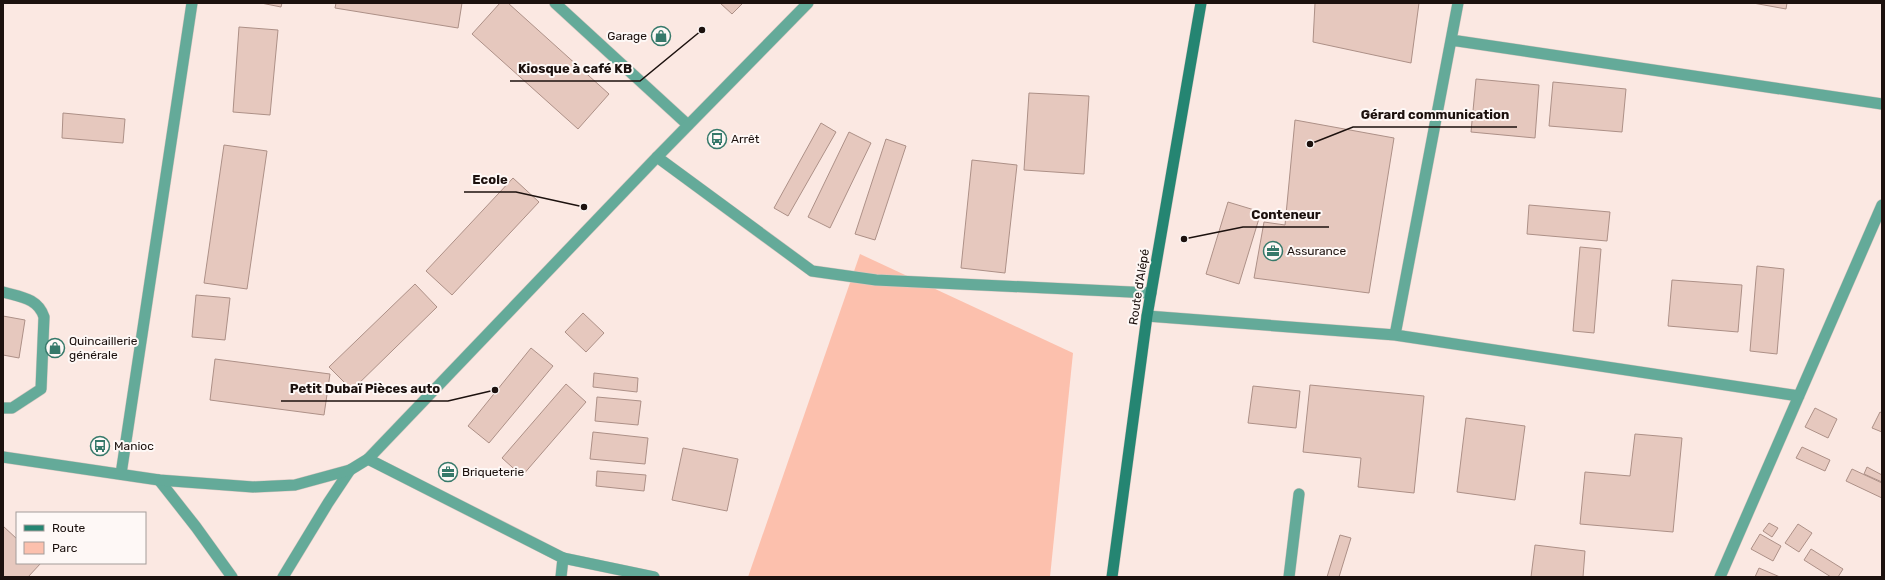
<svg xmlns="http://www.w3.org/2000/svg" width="1885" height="580" font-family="Rubik,sans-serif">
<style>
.green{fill:#fcc0ad}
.building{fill:#e6c8be;stroke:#ad9087}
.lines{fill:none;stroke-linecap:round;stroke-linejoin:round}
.service-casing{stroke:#d7c6c0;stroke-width:12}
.minor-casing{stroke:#d7c6c0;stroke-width:12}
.tertiary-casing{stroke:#d7c6c0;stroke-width:12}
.secondary-casing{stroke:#d7c6c0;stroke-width:12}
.service{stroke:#64aa99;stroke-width:11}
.minor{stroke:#64aa99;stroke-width:11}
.tertiary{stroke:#64aa99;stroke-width:11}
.secondary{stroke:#258572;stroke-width:11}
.labels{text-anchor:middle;stroke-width:4;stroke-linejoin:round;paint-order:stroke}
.poi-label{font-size:12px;fill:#1c110e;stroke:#fef8f6;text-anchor:start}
.street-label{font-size:12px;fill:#1c110e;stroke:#fef8f6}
.leader{fill:none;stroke:#1c110e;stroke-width:1.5}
.callout-dot{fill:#1c110e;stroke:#fef8f6;stroke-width:1.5}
.callout-label{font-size:13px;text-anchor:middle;font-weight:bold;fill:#1c110e;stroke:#fef8f6;stroke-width:4;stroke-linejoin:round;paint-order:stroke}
</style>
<rect width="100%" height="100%" fill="#fbe8e2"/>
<!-- green -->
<path class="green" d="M860,254L1073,353L1050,577H748Z"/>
<!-- building -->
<path class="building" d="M261,3H282L281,7Z
M336,3H462L458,28L335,8Z
M500,3H508L609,94L578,129L472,34Z
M720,3H743L732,14Z
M1315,3H1419L1411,63L1313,42Z
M1753,3H1787L1786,9Z
M239,27L278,30L270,115L233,112Z
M1476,79L1539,85L1535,138L1471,132Z
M1553,82L1626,89L1622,132L1549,126Z
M1029,93L1089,96L1084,174L1024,170Z
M63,113L125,119L123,143L62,138Z
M1295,120L1394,138L1369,293L1254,278L1264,222L1285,225Z
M821,123L836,132L788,216L774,208Z
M849,132L871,143L830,228L808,217Z
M886,139L906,146L875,240L855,234Z
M224,145L267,151L247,289L204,283Z
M972,160L1017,165L1005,273L961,268Z
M513,178L539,202L452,295L426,271Z
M1228,202L1261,212L1239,284L1206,274Z
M1529,205L1610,212L1607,241L1527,234Z
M1580,247L1601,249L1594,333L1573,331Z
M1757,266L1784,269L1777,354L1750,351Z
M1672,280L1742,285L1738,332L1668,326Z
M415,284L437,307L352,390L329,367Z
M196,295L230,298L225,340L192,337Z
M583,313L604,333L586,352L565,332Z
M3,316L25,320L19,358L3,355Z
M531,348L553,366L489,443L468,426Z
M215,359L330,374L324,415L210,400Z
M594,373L638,378L637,392L593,387Z
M566,384L586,402L522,476L502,458Z
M1310,385L1424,396L1414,493L1358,487L1361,458L1303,452Z
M1253,386L1300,391L1296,428L1248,423Z
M597,397L641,401L638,425L595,421Z
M1815,408L1837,419L1828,438L1805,427Z
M1880,412L1882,413V432L1872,428Z
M1466,418L1525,426L1515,500L1457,492Z
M593,432L648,438L645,464L590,459Z
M1635,434L1682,438L1673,532L1580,524L1585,472L1630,476Z
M1802,447L1830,460L1825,471L1796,458Z
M683,448L738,459L727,511L672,500Z
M1867,467L1882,475V482L1864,474Z
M1852,469L1882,483V498L1846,481Z
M597,471L646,475L644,491L596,486Z
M1769,523L1778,528L1772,537L1763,531Z
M1798,524L1812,533L1799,552L1785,543Z
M3,526L17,539V563H41L28,577H3Z
M1760,534L1781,546L1773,561L1751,549Z
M1340,535L1351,538L1339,577H1327Z
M1535,545L1585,551L1583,577H1531Z
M1811,549L1843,569L1838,577H1831L1804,560Z
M1759,568L1780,577H1755Z"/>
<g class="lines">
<defs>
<path id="service" d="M657,157L812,271L876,280L1151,293
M3,292C20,297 38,298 44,317L41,389L12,408H3
M563,558L654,577
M1289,577L1299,494"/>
<path id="minor" d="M555,3L688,125
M1451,40L1882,104
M1147,316L1395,335L1799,396
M1395,335L1458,3
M368,459L563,558L561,577
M121,474L192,3
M159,480L196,527L232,577
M283,577L328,503L350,470
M1720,577L1882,205"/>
<path id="tertiary" d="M3,457L159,480L253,487L295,485L350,470L368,459L657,157L808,3"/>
<path id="secondary" d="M1112,577L1147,316L1201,3"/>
</defs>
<!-- service casing -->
<use href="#service" class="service-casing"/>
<!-- minor casing -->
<use href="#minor" class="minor-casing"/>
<!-- tertiary casing -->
<use href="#tertiary" class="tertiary-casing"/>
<!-- secondary casing -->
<use href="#secondary" class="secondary-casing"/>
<!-- service -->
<use href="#service" class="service"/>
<!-- minor -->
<use href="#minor" class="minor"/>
<!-- tertiary -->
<use href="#tertiary" class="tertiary"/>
<!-- secondary -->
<use href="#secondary" class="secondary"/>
</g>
<!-- icons -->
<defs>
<symbol id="shop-ring" viewBox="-11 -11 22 22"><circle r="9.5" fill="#fef8f6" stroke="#36796a" stroke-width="1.5"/><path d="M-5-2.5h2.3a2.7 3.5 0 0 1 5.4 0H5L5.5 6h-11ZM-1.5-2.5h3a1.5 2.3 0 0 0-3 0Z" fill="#36796a"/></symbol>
<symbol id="bus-ring" viewBox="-11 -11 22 22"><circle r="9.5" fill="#fef8f6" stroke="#36796a" stroke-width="1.5"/><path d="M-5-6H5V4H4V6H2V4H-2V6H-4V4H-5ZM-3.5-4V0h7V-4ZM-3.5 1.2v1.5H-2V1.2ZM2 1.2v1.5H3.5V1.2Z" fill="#36796a"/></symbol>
<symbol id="office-ring" viewBox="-11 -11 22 22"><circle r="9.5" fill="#fef8f6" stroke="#36796a" stroke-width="1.5"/><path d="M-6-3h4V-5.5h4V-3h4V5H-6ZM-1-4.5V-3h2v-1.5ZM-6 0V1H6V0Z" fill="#36796a"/></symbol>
</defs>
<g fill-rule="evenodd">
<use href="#shop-ring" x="650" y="25" width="22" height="22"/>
<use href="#bus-ring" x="706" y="128" width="22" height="22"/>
<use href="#office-ring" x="1262" y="240" width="22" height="22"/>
<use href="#shop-ring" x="44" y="337" width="22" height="22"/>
<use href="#bus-ring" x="89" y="435" width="22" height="22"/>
<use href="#office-ring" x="437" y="461" width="22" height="22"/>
</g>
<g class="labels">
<!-- poi labels -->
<g class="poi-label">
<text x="647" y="40" text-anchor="end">Garage</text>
<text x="731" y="143">Arrêt</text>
<text x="1287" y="255">Assurance</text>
<text x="69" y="345">Quincaillerie<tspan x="69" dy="14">générale</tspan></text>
<text x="114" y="450">Manioc</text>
<text x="462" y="476">Briqueterie</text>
</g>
<!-- street labels -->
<g class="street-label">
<text transform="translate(1139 287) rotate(-81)" y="4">Route d'Alépé</text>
</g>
</g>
<!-- callouts -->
<path class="leader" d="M702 30L640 81H510M1310 144L1353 127H1517M584 207L516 192H464M1184 239L1243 227H1329M495 390L448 401H281"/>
<g class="callout-dot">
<circle cx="702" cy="30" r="4"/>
<circle cx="1310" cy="144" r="4"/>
<circle cx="584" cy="207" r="4"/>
<circle cx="1184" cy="239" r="4"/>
<circle cx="495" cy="390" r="4"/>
</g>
<g class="callout-label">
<text x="575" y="73">Kiosque à café KB</text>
<text x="1435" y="119">Gérard communication</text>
<text x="490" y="184">Ecole</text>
<text x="1286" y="219">Conteneur</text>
<text x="365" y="393">Petit Dubaï Pièces auto</text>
</g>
<!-- border -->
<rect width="1885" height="580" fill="none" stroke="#1c110e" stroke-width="8"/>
<!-- legend -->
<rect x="16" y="512" width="130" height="52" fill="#fef8f6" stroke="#a49c99"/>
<rect x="24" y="525" width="20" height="6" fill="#258572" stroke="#a49c99"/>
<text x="52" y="532" font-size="12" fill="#1c110e">Route</text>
<rect x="24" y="542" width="20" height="12" fill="#fcc0ad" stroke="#a49c99"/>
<text x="52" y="552" font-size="12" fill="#1c110e">Parc</text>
</svg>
